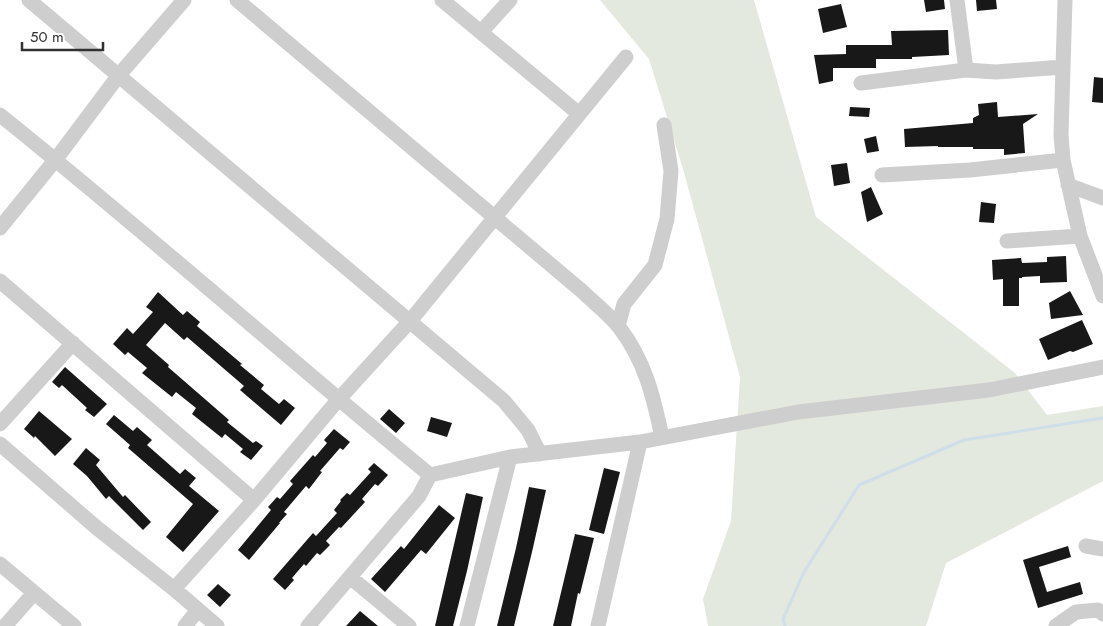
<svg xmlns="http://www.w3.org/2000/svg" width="1103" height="626" font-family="Jost,sans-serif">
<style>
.green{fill:#e3e9de}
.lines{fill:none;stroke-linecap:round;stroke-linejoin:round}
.stream{stroke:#cfdee9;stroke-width:3}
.building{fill:#181818}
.minor{stroke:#cecece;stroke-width:15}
</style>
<rect width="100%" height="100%" fill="#fff"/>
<!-- green -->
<path class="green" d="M600,0H754L816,217L1015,373L1047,415L1103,406V481L946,563L926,626H708L703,599L731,521L740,377L683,169L649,59Z"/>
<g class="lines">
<!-- stream -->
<path class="stream" d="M785,626L783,619L804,572L859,485L964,440L1103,418"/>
</g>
<!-- building -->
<path class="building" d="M924,0H944L945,9L926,12Z
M976,0H996L997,9L977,11Z
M841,4L847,27L823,33L818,9Z
M948,30L949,55L912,57V59H876V68H833V81L819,84L814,55L846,54V45H892L891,31Z
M1094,77L1103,78V103L1092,102Z
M997,102L998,117L1038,114L1023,124L1025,153L1004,155V149H973V147H938V146L905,147L904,129L973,123V118L979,115L978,104Z
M850,107L870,108L869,117L849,116Z
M876,136L879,151L867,153L864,139Z
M847,163L850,183L834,186L831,165Z
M871,187L883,214L867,222L861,192Z
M981,202L996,204L994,223L979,222Z
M1066,256L1067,282L1040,283V276L1022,277V278H1019V306H1003V279L993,280L992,260L1021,258L1022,263L1047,262V257Z
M1070,291L1083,315L1051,319L1049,303Z
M158,292L183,315L187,311L200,322L197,326L242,364L240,365L264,385L261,389L279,404L284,399L295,408L281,425L240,390L244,386L187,337L184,340L165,323L146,345L169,365L168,367L229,420L227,422L253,443L256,441L263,446L251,460L240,452L243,449L225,434L222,438L192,414L196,408L176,392L172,397L142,373L147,368L128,352L125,355L113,344L127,328L133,334L153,312L146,307Z
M1082,320L1093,344L1073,352L1070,351L1048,360L1039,339Z
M65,367L107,404L94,417L85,410L87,408L62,385L59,388L52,382Z
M389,409L405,423L396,433L380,419Z
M39,411L72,439L55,456L35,436L34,438L24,429Z
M114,415L133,431L137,427L152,440L147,445L180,474L185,469L196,478L189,486L219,511L183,552L166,537L193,504L128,448L130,445L106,424Z
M431,417L452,423L447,437L427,431Z
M334,429L350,442L343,450L340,448L320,471L322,472L309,489L306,486L284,512L287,514L279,523H280L249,560L238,550L271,510L268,507L277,497L280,499L293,484L290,481L313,455L315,457L327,443L324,440Z
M86,448L100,460L96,465L123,497L125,495L151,522L143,530L109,496L106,499L87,476L73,464Z
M374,463L388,475L378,486L375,484L362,499L365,502L341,528L339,527L326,541L330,545L320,555L317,553L306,566L304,564L292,578L294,580L285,590L273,579L313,533L316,536L337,513L334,510L341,501L340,500L347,493L350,495L371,472L368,469Z
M604,468L620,472L604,534L589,530Z
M529,487L546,490L532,552L514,626H497L516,548Z
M466,493L483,497L467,571L453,626H435Z
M439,505L455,518L426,554L421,550L385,592L371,579L401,546L404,549Z
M575,534L594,538L580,594L578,593L571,626H553Z
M1068,546L1071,557L1039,567L1047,592L1080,582L1083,594L1038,608L1023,560Z
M218,584L231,595L220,607L207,595Z
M360,611L378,626H346Z"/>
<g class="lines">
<!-- minor -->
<path class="minor" d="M29,0L504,401L528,430L540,454
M237,0L583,292C594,303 609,314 619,327C645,361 653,395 662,437
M442,0L578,113
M957,0L966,70
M1065,0L1061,135L1063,160L1080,236L1103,296
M481,32L510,0
M861,83L966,70L996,72L1063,67
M0,115C146,232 285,356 430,475
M882,175L970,170L1063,160
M1068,185L1103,198
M0,228L56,159L119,75L184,0
M1007,241L1080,236
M0,281L254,500
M618,326L624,304L655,265L667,219L671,171L664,125
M0,424L73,343
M0,444L97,528L174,589L217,626
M1086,546L1103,549
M0,564L74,626
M350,577L409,626
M174,589L254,500L338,400L410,321L626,57
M5,626L34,593
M185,626L198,610
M308,626L419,496L430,475L510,457L640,442L798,412L989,390L1103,367
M467,626L510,457
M598,626L640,442
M1056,626L1076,612L1098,610L1103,614"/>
</g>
<!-- scale -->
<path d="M22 42v8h81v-8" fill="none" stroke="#313131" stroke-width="2.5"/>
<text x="30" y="42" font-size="15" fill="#313131" stroke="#ffffff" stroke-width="4" paint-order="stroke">50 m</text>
</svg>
